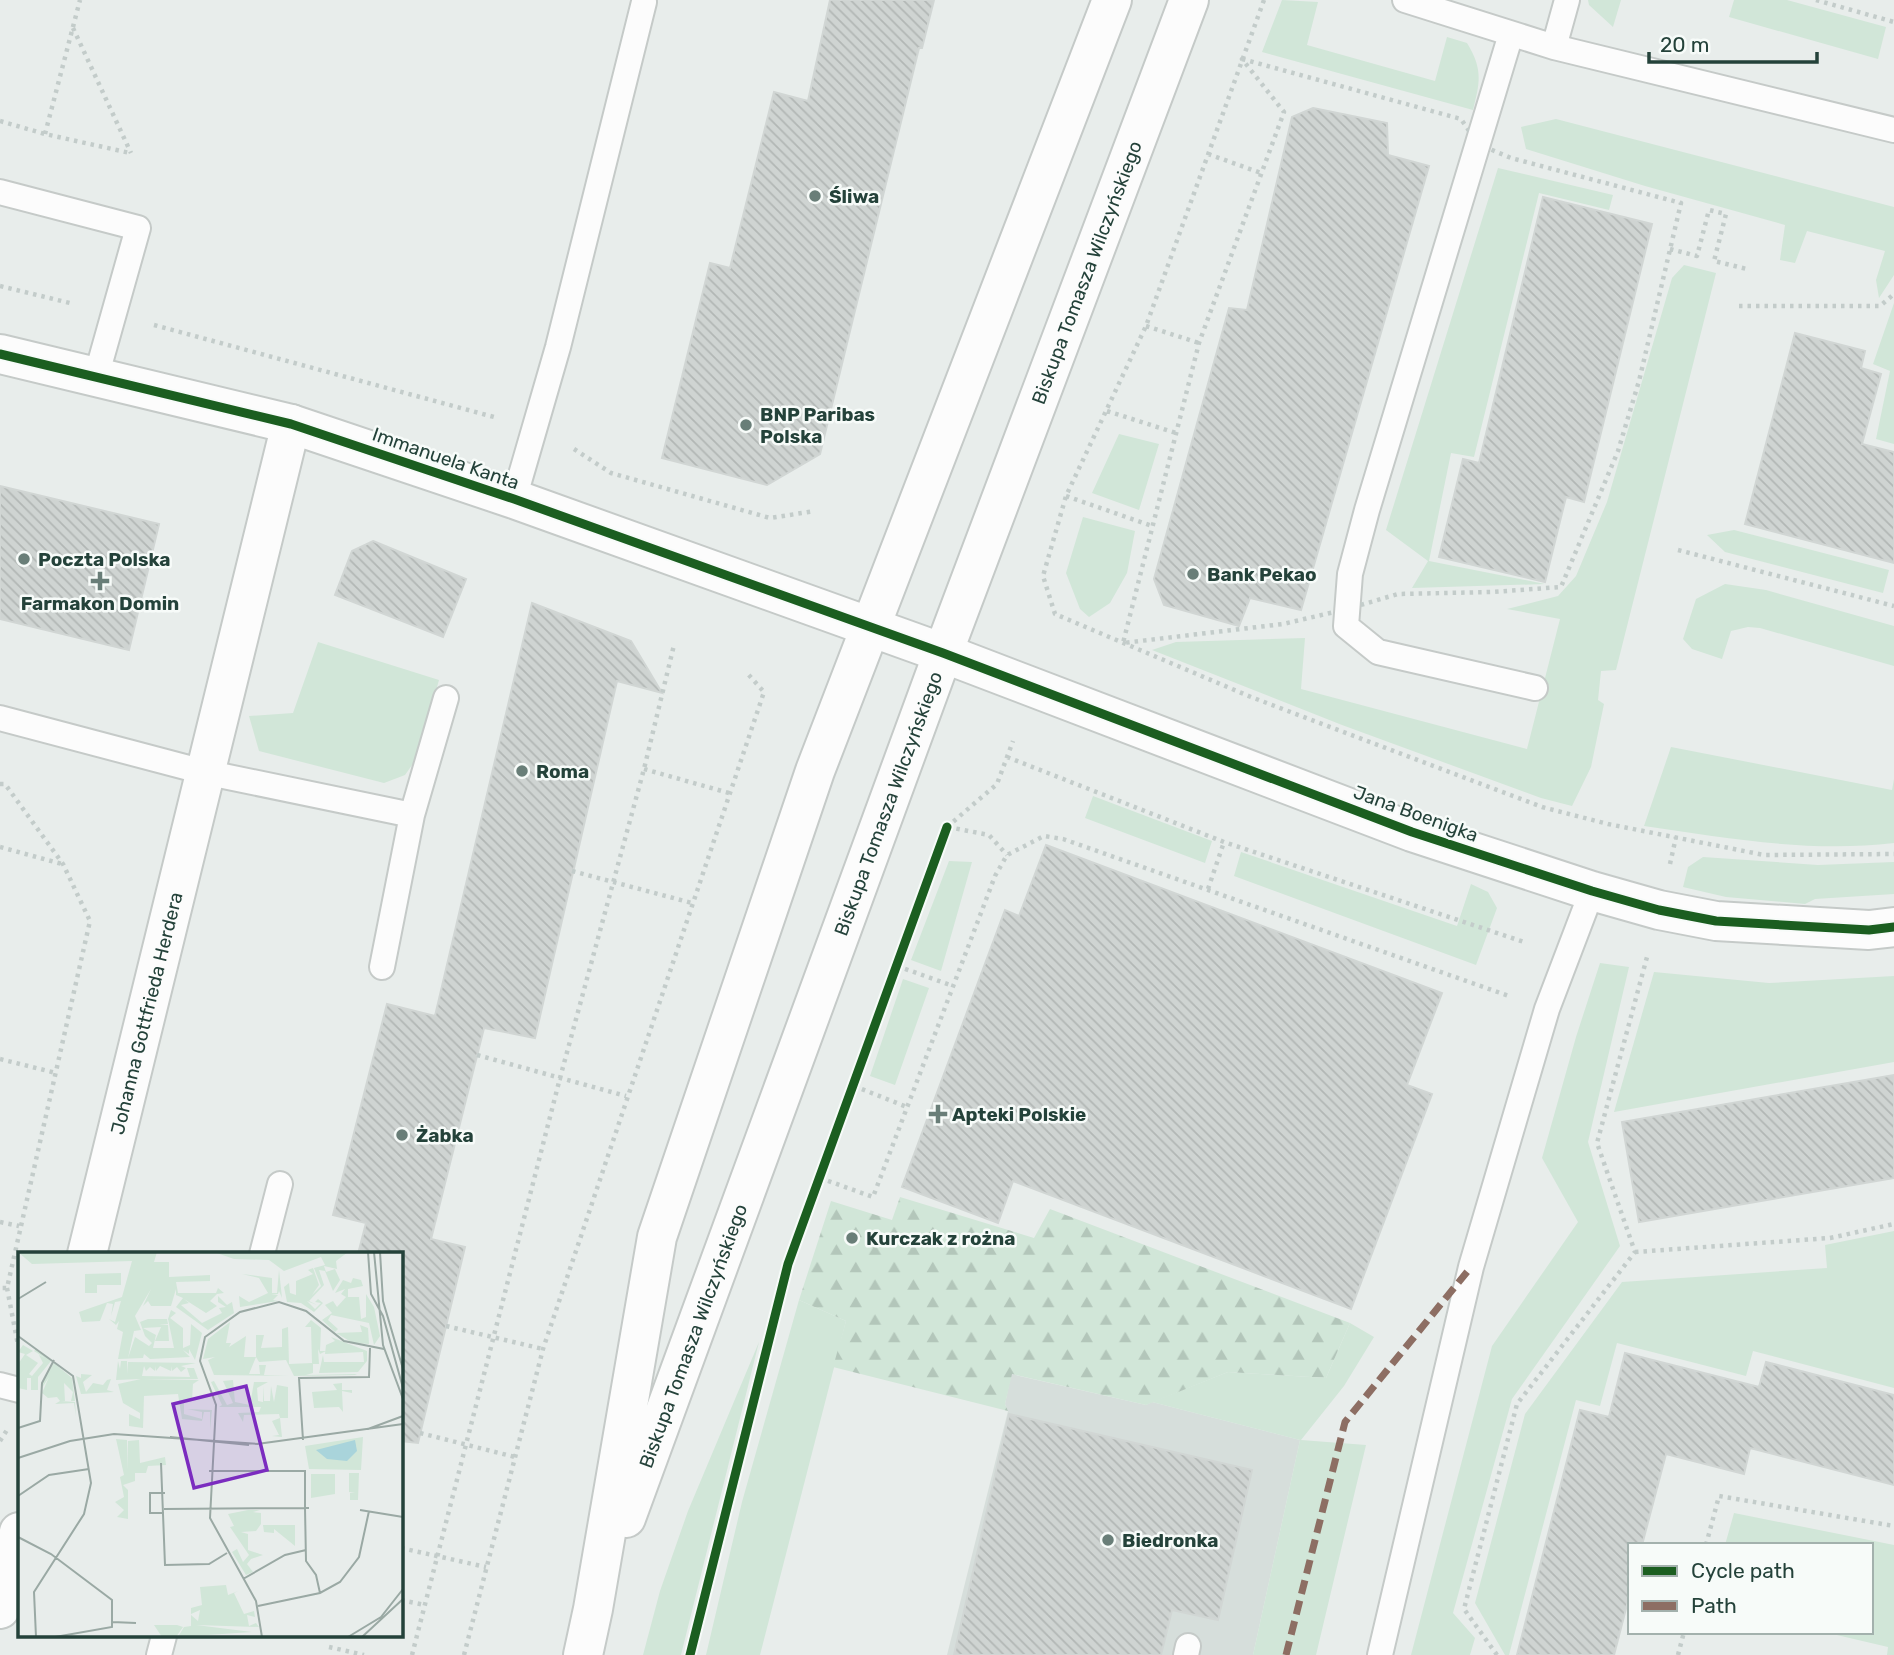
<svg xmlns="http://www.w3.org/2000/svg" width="1894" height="1655" font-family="Rubik,sans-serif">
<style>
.built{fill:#d6dedb}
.green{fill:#d1e6d8}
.forest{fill:url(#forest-firs)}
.building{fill:url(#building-back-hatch);stroke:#d1d6d4;stroke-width:2}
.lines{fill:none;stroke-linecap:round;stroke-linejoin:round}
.service-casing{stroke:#c5cac8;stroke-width:28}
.minor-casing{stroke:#c5cac8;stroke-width:42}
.tertiary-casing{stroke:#c5cac8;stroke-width:42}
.path{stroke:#c3ccca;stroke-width:4.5;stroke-dasharray:3.5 5;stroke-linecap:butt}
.service{stroke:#fcfcfc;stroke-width:24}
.minor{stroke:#fcfcfc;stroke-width:38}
.tertiary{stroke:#fcfcfc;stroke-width:38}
.quiet{stroke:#8d6e63;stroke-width:7;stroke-dasharray:14 7;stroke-linecap:butt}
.cycleway-casing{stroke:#f7fbf9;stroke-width:13}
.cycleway{stroke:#1b5e20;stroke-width:9}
.poi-dot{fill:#697e78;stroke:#f7fbf9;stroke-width:2.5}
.labels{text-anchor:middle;stroke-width:5;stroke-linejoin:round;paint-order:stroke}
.poi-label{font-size:19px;font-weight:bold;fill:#24423a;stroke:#f7fbf9;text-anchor:start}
.street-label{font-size:19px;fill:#24423a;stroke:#f7fbf9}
.inset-road{fill:none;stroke:#9aa9a4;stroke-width:2}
.view{fill:#7b2cbf;fill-opacity:0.15;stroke:#7b2cbf;stroke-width:3.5}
.inset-edge{fill:none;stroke:#24423a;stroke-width:3.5}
</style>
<defs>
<pattern id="forest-firs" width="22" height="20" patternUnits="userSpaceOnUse" patternTransform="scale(1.75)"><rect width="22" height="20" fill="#d1e6d8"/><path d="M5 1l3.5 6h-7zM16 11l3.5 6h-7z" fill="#b3c6ba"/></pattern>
<pattern id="building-back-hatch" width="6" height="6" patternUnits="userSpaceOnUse" patternTransform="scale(1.75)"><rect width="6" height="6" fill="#cfd4d2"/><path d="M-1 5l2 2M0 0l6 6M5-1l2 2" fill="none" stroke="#b2b7b5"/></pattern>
</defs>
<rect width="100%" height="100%" fill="#e8edeb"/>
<!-- built -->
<path class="built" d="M1011,1374L1146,1405L1152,1402L1300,1440L1253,1655H947L1008,1411L1005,1404Z"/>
<!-- green -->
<path class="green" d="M1282,0L1318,2L1307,45L1435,81L1447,37L1467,43C1483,69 1480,82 1473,110L1262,52Z
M1588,0H1621L1613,27L1589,5Z
M1734,0H1787L1886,27L1878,59L1729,17Z
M1556,119L1894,207V275L1879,298L1876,280L1885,251L1807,231L1795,263L1780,260L1785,225L1645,186L1526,149L1521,127Z
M1498,168L1613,195L1609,210L1539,193L1474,457L1451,453L1429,561L1545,584L1412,588L1428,561L1386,530Z
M1684,265L1716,273L1616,670L1601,671L1598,700L1604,704L1591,767L1572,806L1541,798L1342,725L1152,650L1176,642L1305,638L1301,689L1527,749L1560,619L1507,609L1558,596L1576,576L1607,502L1672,278Z
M1894,303V444L1876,439L1890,371L1873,364Z
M1119,434L1159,444L1139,510L1092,493Z
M1083,517L1135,531L1127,573L1110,603L1089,617L1080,609L1066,573Z
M1734,530L1889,570L1883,593L1725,552L1707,535Z
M1725,584L1766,590L1894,626V666L1760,628L1748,627L1731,631L1722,659L1692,649L1683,639L1696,599Z
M318,642L439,680L417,758L405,775L384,783L259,751L249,716L293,713Z
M1671,747L1892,790L1894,779V843C1809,853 1727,838 1644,826Z
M1093,796L1212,841L1205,863L1085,818Z
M1241,852L1457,926L1471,884L1488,892L1497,908L1476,965L1234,876Z
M1703,857L1818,865L1894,862V894L1815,899L1805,904L1726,897L1683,887L1688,867Z
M949,861L972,862L941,971L911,960Z
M1600,963L1629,967L1588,1142L1620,1246L1512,1399L1453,1613L1475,1638L1470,1655H1411L1492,1346L1578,1222L1542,1158L1576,1037Z
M1654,972L1769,983L1894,976V1062L1614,1112Z
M903,979L929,988L895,1085L870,1076Z
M1894,1231V1388L1753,1351L1746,1376L1617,1343L1600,1406L1576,1400L1509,1655H1505L1475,1603L1525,1414L1622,1282L1827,1268L1825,1245Z
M799,1300L846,1321L760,1655H706L742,1502Z
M1350,1323L1374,1337L1344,1386L1301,1440L1366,1445L1316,1655H1253L1300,1440L1152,1402L1228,1372L1326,1378Z
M759,1342L681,1655H643L660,1591L688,1511Z
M1734,1513L1894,1545V1655H1887L1888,1647L1824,1632H1871V1545H1725Z"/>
<!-- forest -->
<path class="forest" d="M900,1197L1034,1238L1050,1209L1350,1323L1326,1378L1228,1372L1146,1405L1012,1374L1005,1404L1008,1411L833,1367L846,1321L799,1300L831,1201L892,1220Z"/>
<!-- building -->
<path class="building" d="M830,0H934L922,48H919L820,454L767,485L662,458L710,263L730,268L774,92L808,101Z
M1313,108L1387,123L1388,155L1429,166L1301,610L1250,598L1239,626L1164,605L1154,579L1229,308L1247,310L1292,117Z
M1543,197L1652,224L1584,502L1566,497L1545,582L1439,557L1463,459L1479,463Z
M1795,333L1865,351L1861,368L1881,374L1862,444L1894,452V563L1745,524Z
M0,486L159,524L129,650L0,619Z
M373,541L466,579L443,637L335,595L352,551Z
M532,603L631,641L662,693L617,681L535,1038L484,1028L431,1239L465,1247L418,1443L401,1441V1254H358L366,1223L333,1215L387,1004L435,1016Z
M1046,845L1442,993L1407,1085L1432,1094L1351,1309L1013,1181L998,1223L902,1187L1005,910L1019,916Z
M1894,1075V1178L1639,1222L1622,1122Z
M1625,1353L1759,1387L1766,1362L1894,1395V1485L1750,1448L1744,1474L1666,1454L1642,1545H1630V1593L1614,1655H1517L1580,1410L1609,1417Z
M1009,1414L1252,1470L1218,1620L1172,1610L1161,1655H954Z"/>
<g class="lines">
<defs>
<path id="service" d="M1405,0L1554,47L1894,130
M1511,34L1367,510L1350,574L1346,626L1378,652L1535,688
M1554,47L1567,0
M0,192L138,228L96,377
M514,499L558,347L644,2
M0,718L204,772L412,815
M382,967L412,815L446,698
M262,1254L280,1184
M0,1385L19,1390
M159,1655L164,1636
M1186,1655L1188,1646
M1380,1655L1471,1267L1547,1009L1592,891"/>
<g id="minor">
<path d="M0,354L291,424L514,499L943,653L1412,832L1592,891L1659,910L1716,921L1869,930L1894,927"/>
<path id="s1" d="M87,1254L291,424"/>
<path d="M0,1609L19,1532"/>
</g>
<g id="tertiary">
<path id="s2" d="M626,1518L943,653L1189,0"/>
<path d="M583,1655L593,1609L657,1237L815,771L1112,0"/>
</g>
</defs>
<!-- service casing -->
<use href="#service" class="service-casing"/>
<!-- minor casing -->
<use href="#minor" class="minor-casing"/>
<!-- tertiary casing -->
<use href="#tertiary" class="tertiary-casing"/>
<!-- path -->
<path class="path" d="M1264,0L1146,326L1066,496L1043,576L1055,614L1251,697L1542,807L1608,824L1764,855L1894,854
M1816,0L1894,22
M73,28L131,153
M1242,59L1461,119L1478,144L1511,158L1681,203L1639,381L1618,451L1561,587L1492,592L1398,594L1347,609L1283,624L1123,643L1199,343L1284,112Z
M0,121L45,134L130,153
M45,134L80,0
M1208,154L1261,173
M1670,249L1697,256L1709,210L1726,214L1714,261L1747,269
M0,286L74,304
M1739,306H1880L1894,294
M154,325L494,417
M1146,326L1199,343
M1107,411L1176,433
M574,449L611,473L770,518L815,511
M1066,496L1152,526
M1678,550L1894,606
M1007,757L1224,842L1527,943
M644,769L729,793
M0,784H5L63,864L90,921L7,1288H0
M947,827L997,784L1013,741
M948,827L989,835L1007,855
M0,847L62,864
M1670,864L1676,837
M572,871L692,903
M1208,889L1224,842
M897,966L953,986
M477,1055L626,1096
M0,1059L56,1073
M854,1086L907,1107
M820,1178L873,1197L995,876L1007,855L1044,836L1063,839L1509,996
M0,1222L19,1226
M1635,1252L1830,1238L1894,1224
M7,1288L18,1345
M446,1326L543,1349
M420,1433L515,1457
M0,1441L7,1430
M1706,1545L1719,1496L1894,1526
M401,1548L486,1567
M401,1600L425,1605
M329,1647L364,1655
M412,1655L560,1078L644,769L674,645
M464,1655L543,1349L764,692L747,673
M1497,1655L1464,1609L1517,1404L1635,1252L1597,1143L1647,957
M1678,1655L1684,1632"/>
<!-- service -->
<use href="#service" class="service"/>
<!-- minor -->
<use href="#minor" class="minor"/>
<!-- tertiary -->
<use href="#tertiary" class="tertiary"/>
<!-- quiet -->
<path class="quiet" d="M1286,1655L1345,1422L1471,1267"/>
<defs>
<path id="cycleway" d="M0,354L291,424L514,499L943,653L1412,832L1592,891L1659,910L1716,921L1869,930L1894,927
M690,1655L788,1264L947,827"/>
</defs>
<!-- cycleway casing -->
<use href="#cycleway" class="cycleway-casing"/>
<!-- cycleway -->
<use href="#cycleway" class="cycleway"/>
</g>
<!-- markers -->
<g class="poi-dot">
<circle cx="815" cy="196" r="7"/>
<circle cx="746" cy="425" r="7"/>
<circle cx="24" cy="559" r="7"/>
<circle cx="1193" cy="574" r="7"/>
<path d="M96.5 570.5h7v7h7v7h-7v7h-7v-7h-7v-7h7z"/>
<circle cx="522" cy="771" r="7"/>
<path d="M934.5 1103.5h7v7h7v7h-7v7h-7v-7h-7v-7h7z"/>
<circle cx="402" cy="1135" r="7"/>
<circle cx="852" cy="1238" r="7"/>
<circle cx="1108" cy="1540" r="7"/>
</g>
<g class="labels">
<!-- poi labels -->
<g class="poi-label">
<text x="829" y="203">Śliwa</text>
<text x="760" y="421">BNP Paribas<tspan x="760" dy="22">Polska</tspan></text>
<text x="38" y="566">Poczta Polska</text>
<text x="1207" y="581">Bank Pekao</text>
<text x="100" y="610" text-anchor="middle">Farmakon Domin</text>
<text x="536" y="778">Roma</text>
<text x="952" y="1121">Apteki Polskie</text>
<text x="416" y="1142">Żabka</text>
<text x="866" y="1245">Kurczak z rożna</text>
<text x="1122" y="1547">Biedronka</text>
</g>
<!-- street labels -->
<g class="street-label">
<text dy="7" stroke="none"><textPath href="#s2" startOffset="1328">Biskupa Tomasza Wilczyńskiego</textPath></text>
<text transform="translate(446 458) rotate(19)" y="7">Immanuela Kanta</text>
<text dy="7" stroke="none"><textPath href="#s2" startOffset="761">Biskupa Tomasza Wilczyńskiego</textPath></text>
<text transform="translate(1416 813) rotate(20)" y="7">Jana Boenigka</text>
<text dy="7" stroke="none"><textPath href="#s1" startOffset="248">Johanna Gottfrieda Herdera</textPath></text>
<text dy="7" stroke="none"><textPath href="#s2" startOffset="194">Biskupa Tomasza Wilczyńskiego</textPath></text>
</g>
</g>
<!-- overview -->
<g transform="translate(18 1252)">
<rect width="385" height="385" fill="#e8edeb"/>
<path d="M0,0H139L136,10H151V25L192,23V29L158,30L160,41H198L200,36L206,41L199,42L192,49L199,54L188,61L166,47L171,51L163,53L184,71L204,61L201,56L208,55L200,50V44L209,53L214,50L216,61L190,78L158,55L165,46L158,43V37L153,54H133L130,49L125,54L133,37L117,64L123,78L116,79L110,106L117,85L131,94L134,91L127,84L122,70L130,67H149L150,72L141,73H150L151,89H137L143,75L125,76L138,83L135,96H156L150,67L153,58L158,61L152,66L165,76V96L172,93L173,72L184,81L177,108L171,97V102L165,98L172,105L132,107L126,102L125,106L100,107L105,80L99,77L101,69L98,73L91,67L97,70L103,49L97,50L93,64L95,52L89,51L82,69L64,70L61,60L104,45L114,9L14,12ZM196,0H330L318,9L319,17L306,14L308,20L317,17L322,28L315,39L307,19L301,18L306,33L291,49L299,53L289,49L297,57L303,51L297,50L300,47L305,51L296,60L283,51L269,50L266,35L271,31L272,41L278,43V29L295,22L290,18L295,16L301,33L294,43L303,34L296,16L307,13L303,5L266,19L251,8L216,7ZM261,18L264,46L261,39L260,42H253L260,43L255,48L260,49L222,55L221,44L231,50L250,41L241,26L224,22L254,26V41H259ZM103,21V33H79V41H67V22ZM335,26L343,28L345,34L330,37V45H341L343,67L348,65V42L356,55L362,84L356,93L351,71L313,63L310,68L320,77L317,80L304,68L314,61L307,53L315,49L319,55L328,45L323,42L327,37L317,41L325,28L333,31ZM293,68L303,76L302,99H308L302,102L300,97L301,112H295V121L288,123L339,122L337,123L276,124L268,108L241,110L238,105L231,122H242L241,113H248L246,123L271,124L196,123L190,108L197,105L185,107L190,87L212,70L208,91H213L211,95L228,84L226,105H238V83H246L243,96L264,95V77L270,75L271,112L294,111L293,75H287ZM342,73L350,76L351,92L335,91L318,81L344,80ZM313,85L349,99V109L340,120L301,121L305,103L306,110H346L345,100L307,102L308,93L317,89ZM5,93L15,99L8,103L20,111L11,122L14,124L25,111L21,103L27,106L16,99L18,97L33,109L20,125V138H13V126H9V138L0,136V112L7,102L0,100ZM100,109L102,117L103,109H109V122L110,110L178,111L163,114L168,116L163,120L159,115L154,119V114L153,119L142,114L138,119L137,114V119L132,115L128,119L126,114L124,124L172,125L169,116H176L180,127L125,128H181L175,132L174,148L166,150V162L184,167V160L169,157L194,158L192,178V160H186L184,169L164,167L160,142L126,144L125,176L111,174V162L122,167V161L105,151L100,132L123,127L98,128ZM36,111L54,126L57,149H53L55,140L46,131L47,149H43L57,150L58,164L56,151L37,152L42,149L39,145L30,146L24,141L31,125L24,136L25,128ZM63,122L74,123L65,130L68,140L75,131L85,133L89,128L93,127L89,138L96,140L63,142L58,124L63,126ZM215,128L217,150L232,153L236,130H250L239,136L240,149L245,150V134L246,149H252L253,134L256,150L259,133L270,135V166H262L264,185L254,184L261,183L254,169L262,166L261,162L226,163L225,170L220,161L241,160L243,155H201L204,153L193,130L196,129L209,153L215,151L205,129ZM324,131V138H334V141L324,139L325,160L321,155L296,156L294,140L319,138L315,132ZM345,185L343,218L291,217L287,194ZM98,187L109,188L110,218V189L121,188L122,211L147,205L148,213L130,214L128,221H117V229L105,233L110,238V267L99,265L106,258L97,250L106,245L102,225L106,223ZM331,221H341L340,248H332V241H337L331,240ZM293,222H317V242L293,246ZM230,258H242L235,260L243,261V272L238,279L223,280L230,282V298L245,303L233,307L229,312L235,320L228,323L214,300L219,297L225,310L231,303L212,275L216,274L210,262ZM245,273H277V294L256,277V281L246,280ZM208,333L210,343L220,339L216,341L226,362L236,359L237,365L229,363L231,374L238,371L241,375L178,373L234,380L160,385L166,375L173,374V363L180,369L182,358L173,362V356L184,353L182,335ZM136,373H159L165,375L158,385H144Z" fill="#d1e6d8"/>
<path d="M337,188L339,199L329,209L309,207L298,198Z" fill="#a9d4db"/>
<path class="inset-road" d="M350,0L353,42L365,64L385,136M356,0L365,93L385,147M362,0L365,49L385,117M0,47L28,30M0,84L55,124L73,231L66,262L16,340L18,385M0,176L22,169L24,131L36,108M350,177L385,164M152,185L231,193M285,188L281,126L351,125L352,96M239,192L385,172M0,206L52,189L96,182L240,192M143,211L147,313L191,312L209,301M0,244L31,223L71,217M291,256H287L288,309L298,323L302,341M146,257L287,256V219H191M342,258L385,265M146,261H132V241H147M0,285L33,302L94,348V375L37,385M225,327L267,303L288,298M240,354L302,341L322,330L341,305L351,259M94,370L118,371M244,385L238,349L192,266L198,153L182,109L187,85L222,60L261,50L288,59L326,89L366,97M330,385L363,365L385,337M344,385L385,347"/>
<path class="view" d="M228,134L249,218L176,236L155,152Z"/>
<rect width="385" height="385" class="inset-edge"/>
</g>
<!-- legend -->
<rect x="1628" y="1543" width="245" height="91" fill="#f7fbf9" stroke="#a3b1ad" stroke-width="2"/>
<rect x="1642" y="1566" width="35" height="10" fill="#1b5e20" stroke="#a3b1ad" stroke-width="2"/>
<text x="1691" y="1578" font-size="21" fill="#24423a">Cycle path</text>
<rect x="1642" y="1601" width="35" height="10" fill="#8d6e63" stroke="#a3b1ad" stroke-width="2"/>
<text x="1691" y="1613" font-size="21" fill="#24423a">Path</text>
<!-- scale -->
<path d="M1649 52v10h168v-10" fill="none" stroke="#24423a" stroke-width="3.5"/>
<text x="1660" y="52" font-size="21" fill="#24423a" stroke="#f7fbf9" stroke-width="5" paint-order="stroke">20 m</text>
</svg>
